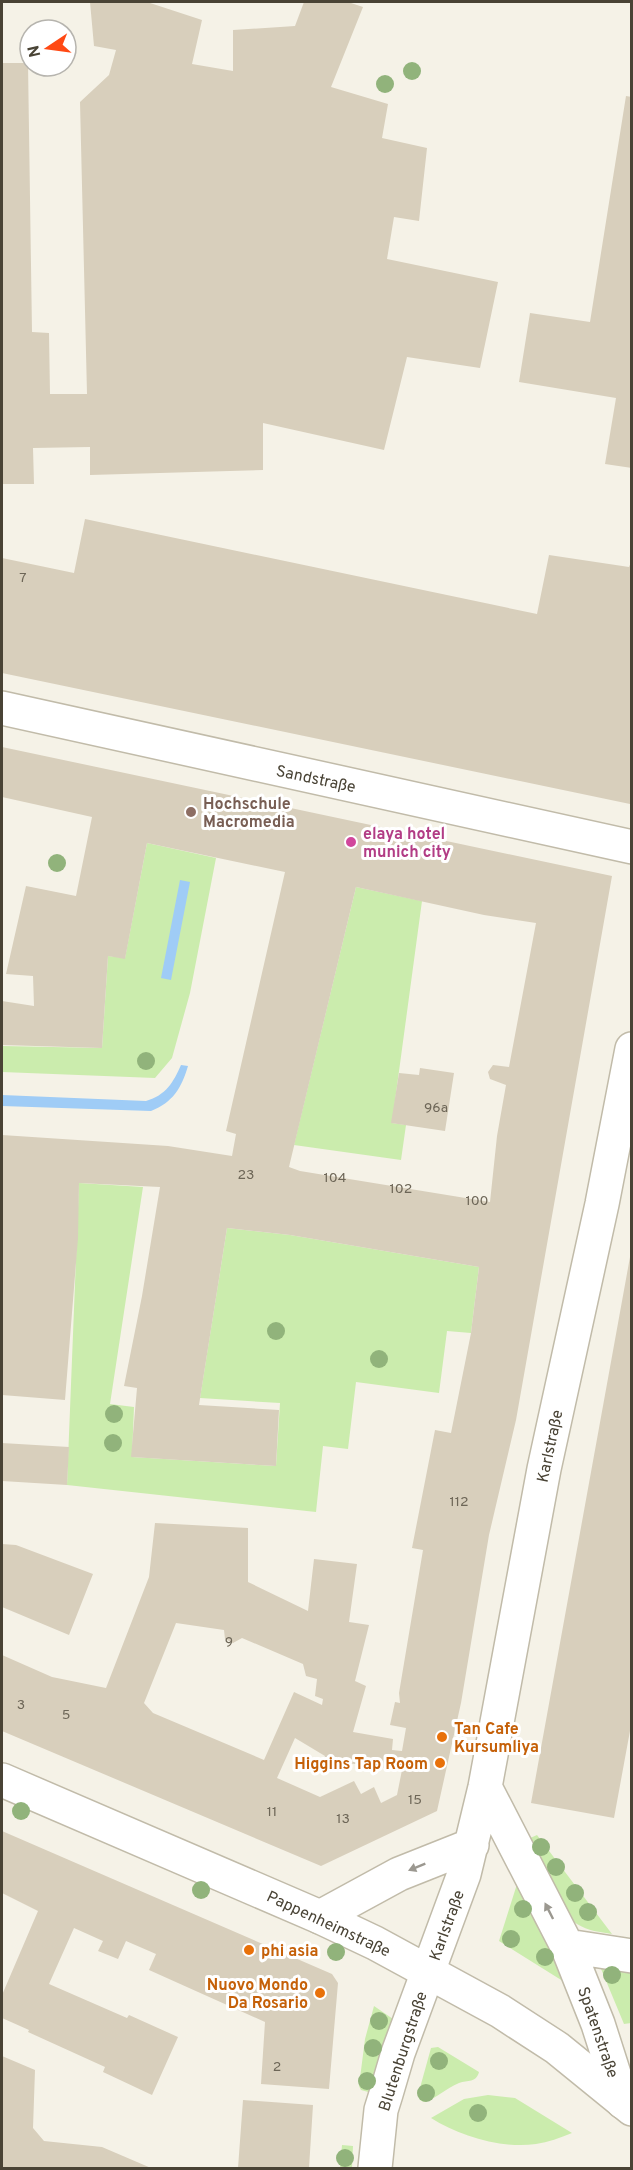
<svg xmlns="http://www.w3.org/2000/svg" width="633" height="2170" font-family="Overpass,sans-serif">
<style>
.green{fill:#cbecad}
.water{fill:#9fccf6}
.building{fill:#d8cfbc;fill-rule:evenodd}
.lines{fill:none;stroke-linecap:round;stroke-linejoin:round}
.minor-casing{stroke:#c1bba9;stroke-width:36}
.tertiary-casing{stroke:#c1bba9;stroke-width:36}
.minor{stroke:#fff;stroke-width:33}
.tertiary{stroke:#fff;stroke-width:33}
.tree{fill:#91b37b}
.oneway{fill:#9b9890}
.education-dot{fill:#8d6e63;stroke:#fff;stroke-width:2}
.hotel-dot{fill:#d1479c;stroke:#fff;stroke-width:2}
.food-dot{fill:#e8710a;stroke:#fff;stroke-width:2}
.labels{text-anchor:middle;stroke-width:6;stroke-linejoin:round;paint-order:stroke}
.number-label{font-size:14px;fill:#6d6657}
.street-label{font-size:16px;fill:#494335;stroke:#fff}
.education-label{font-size:16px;font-weight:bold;fill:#785e54;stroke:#fff;text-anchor:start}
.hotel-label{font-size:16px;font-weight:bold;fill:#b23c85;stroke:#fff;text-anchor:start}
.food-label{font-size:16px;font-weight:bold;fill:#c56008;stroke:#fff;text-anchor:start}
</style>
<rect width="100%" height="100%" fill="#f5f2e7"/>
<!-- green -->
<path class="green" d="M147,843L216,858L190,993L172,1058L155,1078L2,1072V1046L102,1048L108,956L125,958Z
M356,887L422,901L392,1123L406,1125L401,1160L294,1145Z
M79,1183L143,1187L110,1404L134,1407L132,1457L276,1466L280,1403L200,1398L227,1228L290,1235L479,1267L471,1333L447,1331L439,1393L356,1382L348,1449L323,1446L316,1512L67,1485Z
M537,1835L612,1934C600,1932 588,1931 577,1924C558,1913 538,1860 528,1839Z
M518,1881L566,1983L499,1941Z
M599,1964L631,1966V2023L624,2024Z
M374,2006L393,2019V2022L372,2093L361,2090L359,2086L365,2039Z
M438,2047L479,2072C476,2083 468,2080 459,2083C446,2088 436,2099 424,2102L420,2100L418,2095L431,2048Z
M488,2095L515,2098L572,2133C560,2138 548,2142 536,2144C502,2149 459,2136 431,2118L464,2099Z
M342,2145L353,2146L352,2168H340Z"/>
<!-- water -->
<path class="water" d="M180,880L190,882L171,980L161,978Z
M181,1065L188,1066C181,1089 173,1102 151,1111L2,1106V1095L146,1101C166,1095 173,1083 181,1065Z"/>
<!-- building -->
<path class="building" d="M90,2H147L202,20L192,64L233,71V30L295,26L304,2H348L363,7L331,87L388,104L382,138L427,148L419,221L394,217L387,259L498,282L480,368L407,357L384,450L263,423V470L90,475V447L33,448L34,484H2V63H28L32,332L49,333L50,394H87L80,102L109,75L116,50L94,46Z
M626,96L632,97V468L605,464L616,398L519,382L530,313L590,322Z
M85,519L537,614L549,555L629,567L632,560L630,804L2,673V558L74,573Z
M2,747L612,876L516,1420L489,1535L461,1703L437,1811L321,1866L2,1731V1655L52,1677L106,1688L149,1577L155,1523L248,1528V1582L308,1611L314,1559L357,1564L349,1622L369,1625L355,1681L366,1686L353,1732L393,1739L392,1750L402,1751L406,1728L390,1725L395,1702L400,1703L399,1693L423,1550L412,1548L435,1430L451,1433L471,1333L479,1267L290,1235L227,1228L199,1405L279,1410L276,1466L131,1457L137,1388L124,1386L142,1296L160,1187L79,1183L78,1238L65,1400L2,1395V1135L168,1146L232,1156L236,1134L226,1131L285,872L147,843L125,959L108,956L102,1048L2,1045V1001L34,1006L33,976L6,974L26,886L76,896L92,817L2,797ZM356,887L484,915L536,923L509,1067L493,1065L488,1072L490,1079L506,1085L497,1136L490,1202L300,1171L289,1167ZM176,1623L224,1630L225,1639L233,1643L242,1638L303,1664L306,1676L317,1679L315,1696L323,1699L322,1705L294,1692L264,1760L153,1713L144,1703ZM295,1738L325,1756L324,1760L402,1770L397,1795L381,1803L374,1787L361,1794L354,1781L320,1797L277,1778Z
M420,1068L454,1073L445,1131L391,1123L399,1073L419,1075Z
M630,1257L632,1720L614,1818L531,1803Z
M2,1443L69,1447L67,1485L2,1481Z
M2,1544L16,1545L93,1574L69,1635L2,1607Z
M2,1831L332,1974L338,1983L329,2089L261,2084L265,2022L149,1970L156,1954L126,1941L118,1959L98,1951L103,1941L74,1928L49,1984L127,2018L129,2015L178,2037L152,2095L103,2072L105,2067L28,2032L29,2030L2,2018V1995L38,1911L2,1893Z
M2,2056L35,2070L33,2128L44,2141L102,2147L151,2168H2Z
M243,2100L313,2105L309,2168H238Z"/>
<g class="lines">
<defs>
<path id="minor" d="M2,708L632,847
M485,1787L567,1946L598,2024L623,2102
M320,1917L399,1874L472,1845
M567,1946L632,1956
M375,2168L381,2110L386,2094L398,2053L464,1874L485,1787L544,1469L602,1204L632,1049"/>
<path id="tertiary" d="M2,1780L320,1917L375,1943L500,2011L557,2048L632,2109"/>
</defs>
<!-- minor casing -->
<use href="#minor" class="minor-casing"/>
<!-- tertiary casing -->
<use href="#tertiary" class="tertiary-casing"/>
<!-- minor -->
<use href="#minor" class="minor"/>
<!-- tertiary -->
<use href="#tertiary" class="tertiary"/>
</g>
<!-- trees -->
<g class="tree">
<circle cx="412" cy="71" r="9"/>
<circle cx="385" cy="84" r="9"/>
<circle cx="57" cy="863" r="9"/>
<circle cx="146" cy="1061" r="9"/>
<circle cx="276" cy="1331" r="9"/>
<circle cx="379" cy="1359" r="9"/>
<circle cx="114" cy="1414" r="9"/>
<circle cx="113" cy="1443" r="9"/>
<circle cx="21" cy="1811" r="9"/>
<circle cx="541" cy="1847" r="9"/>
<circle cx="556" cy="1867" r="9"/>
<circle cx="201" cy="1890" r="9"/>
<circle cx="575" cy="1893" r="9"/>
<circle cx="523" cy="1909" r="9"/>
<circle cx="588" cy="1912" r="9"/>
<circle cx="511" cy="1939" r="9"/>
<circle cx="336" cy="1952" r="9"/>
<circle cx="545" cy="1957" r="9"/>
<circle cx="612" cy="1975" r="9"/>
<circle cx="379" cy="2021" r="9"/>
<circle cx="373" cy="2048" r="9"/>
<circle cx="439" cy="2061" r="9"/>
<circle cx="367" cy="2081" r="9"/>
<circle cx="426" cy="2093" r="9"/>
<circle cx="478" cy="2113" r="9"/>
<circle cx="345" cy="2158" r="9"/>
</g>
<!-- one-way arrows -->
<defs><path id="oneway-solid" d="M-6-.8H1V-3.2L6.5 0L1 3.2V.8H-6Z" transform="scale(1.5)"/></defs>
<g class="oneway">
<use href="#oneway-solid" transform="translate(417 1867) rotate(158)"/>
<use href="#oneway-solid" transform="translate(549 1911) rotate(-117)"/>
</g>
<!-- markers -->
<circle class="education-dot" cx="191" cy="812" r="6"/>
<circle class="hotel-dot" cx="351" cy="842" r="6"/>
<g class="food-dot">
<circle cx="442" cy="1737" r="6"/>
<circle cx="440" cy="1763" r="6"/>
<circle cx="249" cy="1950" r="6"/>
<circle cx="320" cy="1993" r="6"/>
</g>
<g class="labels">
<!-- number labels -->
<g class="number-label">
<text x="23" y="582">7</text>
<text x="436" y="1112">96a</text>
<text x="246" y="1179">23</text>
<text x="335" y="1182">104</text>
<text x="401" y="1193">102</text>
<text x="477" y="1205">100</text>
<text x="459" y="1506">112</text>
<text x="229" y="1646">9</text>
<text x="21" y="1709">3</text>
<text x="66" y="1719">5</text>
<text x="415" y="1804">15</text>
<text x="272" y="1816">11</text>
<text x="343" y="1823">13</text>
<text x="277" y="2071">2</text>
</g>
<!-- street labels -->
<g class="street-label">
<text transform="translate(316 778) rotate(12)" y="6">Sandstraße</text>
<text transform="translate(549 1446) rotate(-78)" y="6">Karlstraße</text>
<text transform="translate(329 1923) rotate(25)" y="6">Pappenheimstraße</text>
<text transform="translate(446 1925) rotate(-70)" y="6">Karlstraße</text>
<text transform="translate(599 2032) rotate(71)" y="6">Spatenstraße</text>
<text transform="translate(402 2051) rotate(-72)" y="6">Blutenburgstraße</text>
</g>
<!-- education labels -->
<g class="education-label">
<text x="203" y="809">Hochschule<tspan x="203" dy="18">Macromedia</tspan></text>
</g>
<!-- hotel labels -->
<g class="hotel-label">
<text x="363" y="839">elaya hotel<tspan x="363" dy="18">munich city</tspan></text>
</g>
<!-- food labels -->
<g class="food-label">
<text x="454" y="1734">Tan Cafe<tspan x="454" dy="18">Kursumliya</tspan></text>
<text x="428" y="1769" text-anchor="end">Higgins Tap Room</text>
<text x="261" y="1956">phi asia</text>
<text x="308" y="1990" text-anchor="end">Nuovo Mondo<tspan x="308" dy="18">Da Rosario</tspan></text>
</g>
</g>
<!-- border -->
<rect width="633" height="2170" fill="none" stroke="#494335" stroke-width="6"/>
<!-- north arrow -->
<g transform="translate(48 48) rotate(257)"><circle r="28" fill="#ffffff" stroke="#b6b4ae" stroke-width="1.5"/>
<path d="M0-4.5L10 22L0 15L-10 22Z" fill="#ff4914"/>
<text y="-9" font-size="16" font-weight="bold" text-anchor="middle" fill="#494335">N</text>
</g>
</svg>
